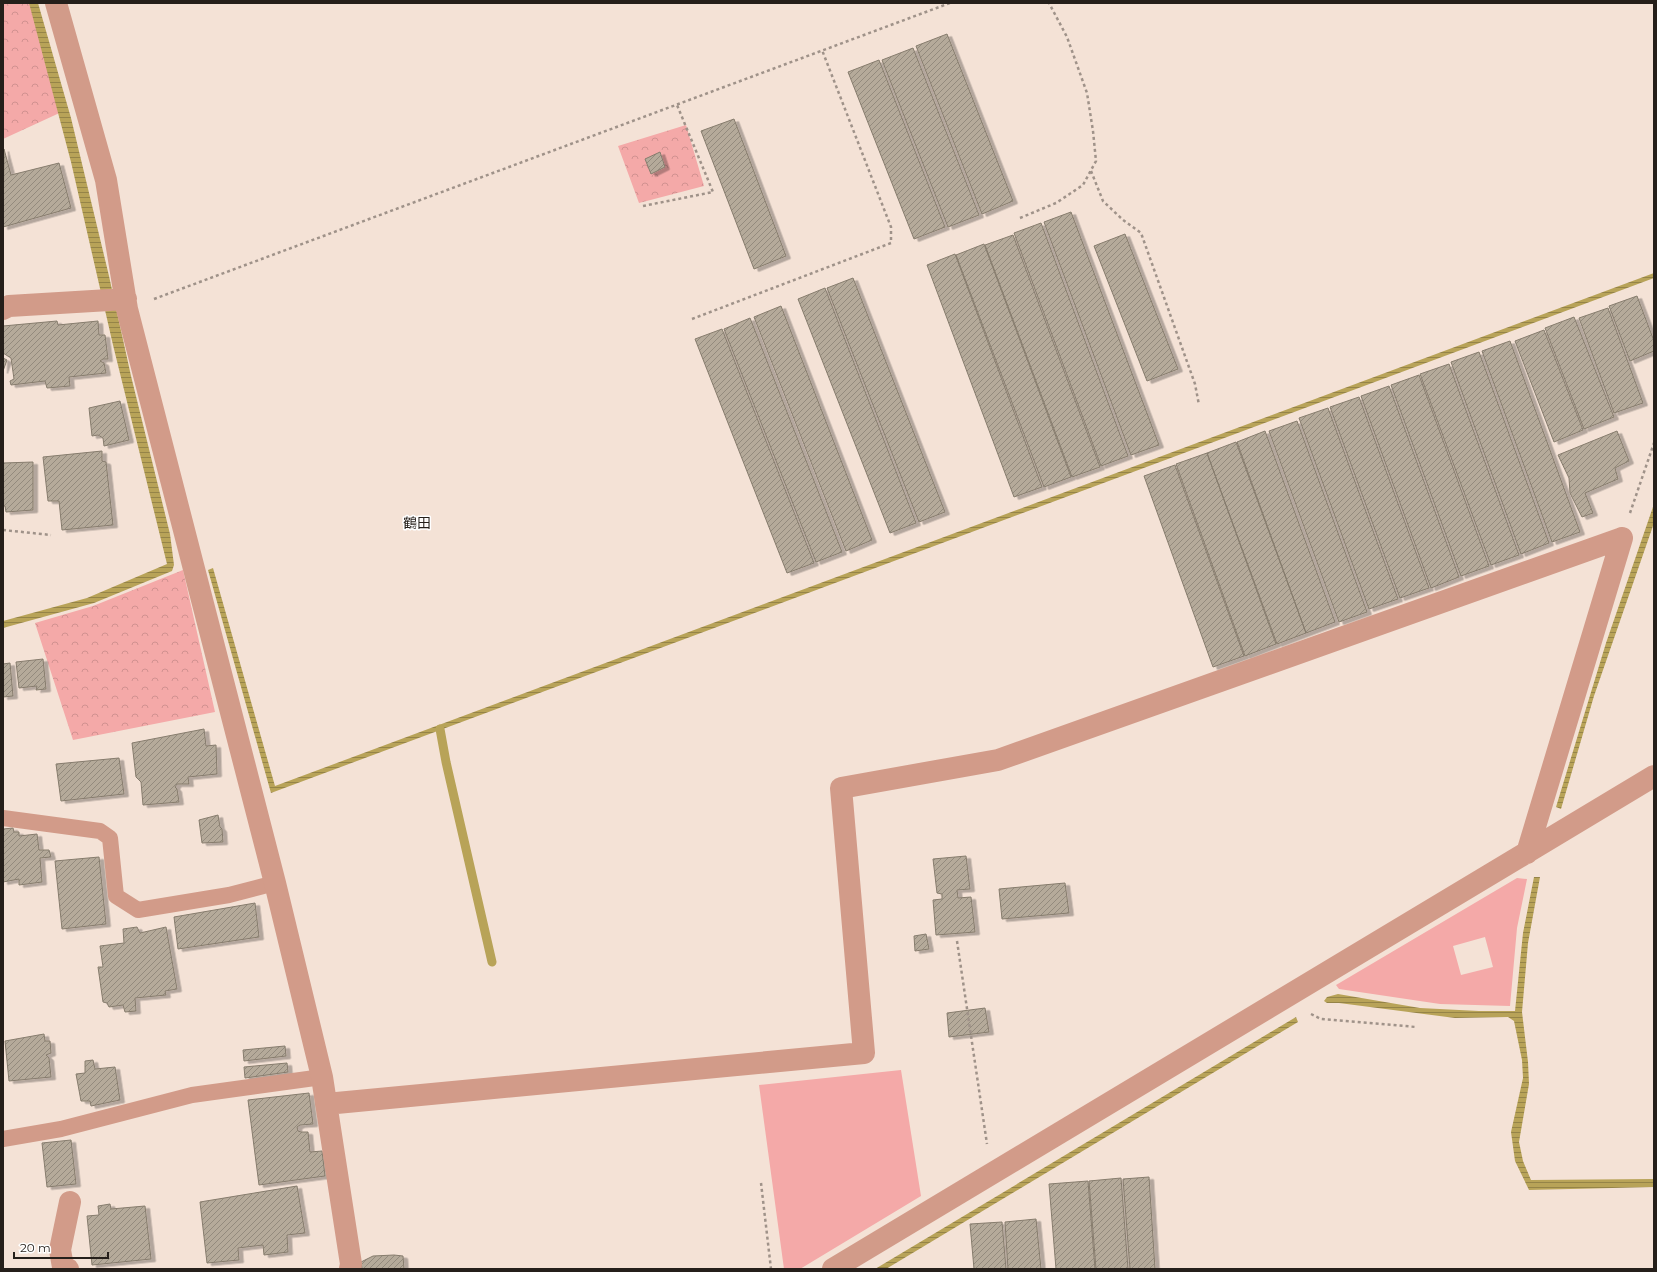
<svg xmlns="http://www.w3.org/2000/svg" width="1657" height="1272" font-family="Montserrat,'Noto Sans JP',sans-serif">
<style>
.grass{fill:#f4a9a8;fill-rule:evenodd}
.forest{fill:url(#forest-crowns)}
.water{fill:url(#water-rules)}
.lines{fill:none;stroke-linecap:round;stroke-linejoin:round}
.stream{stroke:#b8a358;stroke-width:9}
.building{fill:url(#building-hatch);stroke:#867c6d;filter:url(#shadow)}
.path{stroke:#9f9289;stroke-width:2.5;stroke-dasharray:3 3;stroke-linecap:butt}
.lane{stroke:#d29b89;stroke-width:16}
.street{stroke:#d29b89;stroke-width:22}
.labels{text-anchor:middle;stroke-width:3;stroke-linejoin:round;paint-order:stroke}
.quarter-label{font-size:14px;fill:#251f1a;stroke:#fff}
</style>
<defs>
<pattern id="forest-crowns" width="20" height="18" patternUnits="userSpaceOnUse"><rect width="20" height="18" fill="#f4a9a8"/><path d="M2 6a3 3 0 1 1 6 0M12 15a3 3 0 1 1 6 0" fill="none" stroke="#d19190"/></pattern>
<pattern id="water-rules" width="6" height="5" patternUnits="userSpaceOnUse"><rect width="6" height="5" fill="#b8a358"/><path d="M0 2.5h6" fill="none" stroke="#958448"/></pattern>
<pattern id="building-hatch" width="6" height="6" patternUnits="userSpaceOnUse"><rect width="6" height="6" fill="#b5aa9a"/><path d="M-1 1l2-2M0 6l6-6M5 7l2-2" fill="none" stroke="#938a7d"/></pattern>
<filter id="shadow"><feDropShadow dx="4.5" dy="2.5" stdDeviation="0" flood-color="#0004"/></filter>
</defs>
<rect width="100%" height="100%" fill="#f4e2d6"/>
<!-- grass -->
<path class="grass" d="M1517,878L1527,879L1517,928L1510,1006L1440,1004L1339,989L1336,985ZM1485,937L1493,967L1461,975L1453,946Z
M901,1070L921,1196L800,1269H784L759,1085Z"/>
<!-- forest -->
<path class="forest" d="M3,3H35L66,110L3,139Z
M686,125L704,186L639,203L618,146Z
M183,570L215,712L73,740L35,623L93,606Z"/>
<!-- water -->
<path class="water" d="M29,3H38L71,118L109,276L131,376L170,534L174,565L172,571L94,603L3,628V621L87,598L167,564L113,345L71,162Z
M1654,273V278L271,793L208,570L213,568L275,786Z
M1654,504V523L1594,696L1561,809L1556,807L1606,643Z
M1534,877H1540L1528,943L1522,1012L1528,1062L1529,1084L1519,1142L1523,1161L1531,1180L1654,1179V1187L1529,1190L1515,1161L1511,1132L1523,1078L1522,1060L1514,1021L1508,1017L1455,1018L1339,1003H1327L1324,1001L1327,997L1338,994L1420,1008L1479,1011H1515L1523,933Z
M1296,1017L1298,1022L886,1269H875Z"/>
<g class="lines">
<!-- stream -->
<path class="stream" d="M440,729L446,762L492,962"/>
</g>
<!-- building -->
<path class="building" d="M947,34L1013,201L982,214L916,46Z
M913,48L979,215L948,227L882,60Z
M879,60L945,227L914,239L848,72Z
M734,119L786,256L754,269L701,131Z
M4,149L11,175L59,163L71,208L3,227Z
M660,152L665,167L651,174L645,159Z
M1071,212L1159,445L1131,455L1044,222Z
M1041,223L1128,456L1101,466L1014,233Z
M1125,234L1178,369L1147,381L1094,246Z
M1013,235L1100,467L1072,477L985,245Z
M984,244L1071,477L1044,487L956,255Z
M955,254L1042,487L1014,497L927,265Z
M853,278L945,512L919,522L827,288Z
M825,288L916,523L890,533L798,299Z
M1637,296L1654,341V351L1630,361L1609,306Z
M781,306L872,540L846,551L754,317Z
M1608,308L1643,403L1614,413L1579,318Z
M1574,317L1614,417L1584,429L1545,328Z
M750,318L842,552L816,562L724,329Z
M57,321L58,325L98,321L99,335H105L108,359H103L100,361L104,363L106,373L69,377L70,386L47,388L45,381L11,385L10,381L14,379L11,358L3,353V326Z
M722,329L814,563L787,573L695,339Z
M1544,330L1583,430L1554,442L1515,341Z
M1510,341L1580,532L1552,542L1482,351Z
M1479,352L1549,543L1521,554L1451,362Z
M3,358L7,360L3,371Z
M1449,364L1519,555L1491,565L1420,374Z
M1419,375L1489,566L1461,576L1391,385Z
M1389,386L1459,577L1431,588L1361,396Z
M1359,397L1429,588L1400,598L1330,407Z
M120,401L129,440L104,446L103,438L98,435L92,436L89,408Z
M1328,408L1398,599L1369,609L1299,418Z
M1297,421L1367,612L1339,622L1269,431Z
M1265,431L1335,622L1306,633L1237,442Z
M1617,431L1629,461L1615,468L1618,479L1585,493L1593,513L1582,517L1570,493L1569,478L1558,455Z
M1236,442L1306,633L1277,644L1207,453Z
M102,451V461L106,462L113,525L62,530L59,501H48L43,457Z
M1207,453L1276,644L1245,656L1176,464Z
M33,462V510L6,512L5,506H3V463Z
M1175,465L1244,656L1213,667L1144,476Z
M43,659L46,689L36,690L37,686L19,688L16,662Z
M10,663L13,696L3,697V664Z
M204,729L206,746L216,745L217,774L188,777L189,784H177L175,787L177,789L179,802L143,805L141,782L136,777L132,743Z
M119,758L124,794L61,801L56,764Z
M218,815L220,827L222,829L223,842L202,843L199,820Z
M13,828L14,832H19V836L37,834L39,850H49L51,857L40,858L42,882L19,885V879L3,882V829Z
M966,856L970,889L957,890L958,898L971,897L975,932L936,935L933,900L942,899V894L937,893L933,859Z
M99,857L106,924L62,929L55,861Z
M1065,883L1069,913L1002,919L999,889Z
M255,903L259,937L178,949L174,917Z
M137,927L140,933L166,927L177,989L165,991L166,995L135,998L136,1011L125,1012L123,1005L109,1007L107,1003L103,1002L98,967H103L100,946L124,943L123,929Z
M926,934L929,949L915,951L914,936Z
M985,1008L989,1032L949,1037L947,1013Z
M44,1034L45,1041H50L51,1053L46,1055L49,1058L51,1077L9,1081L5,1041Z
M285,1046L286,1056L244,1061L243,1050Z
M93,1060L95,1069L115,1067L120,1100L91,1106L90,1101H81L76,1074L85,1073V1061Z
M287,1063L288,1072L245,1078L244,1067Z
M309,1093L313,1124L300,1125L297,1127L298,1131L301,1132H308L310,1152L322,1151L325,1176L259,1185L248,1100Z
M71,1140L76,1184L47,1187L42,1143Z
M1149,1177L1155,1269H1130L1123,1179Z
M1121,1178L1128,1269H1096L1089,1181Z
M1088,1181L1095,1269H1056L1049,1184Z
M297,1186L305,1233L287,1235L288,1252L264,1255L263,1245L238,1248L239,1260L207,1263L200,1202Z
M110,1204L111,1209L145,1206L151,1259L92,1265L87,1216L99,1215L98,1206Z
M1036,1219L1041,1269H1008L1005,1222Z
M1002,1222L1006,1269H974L970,1224Z
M394,1255L403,1256L404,1269H362L361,1262L373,1256Z"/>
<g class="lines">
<!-- path -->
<path class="path" d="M1091,171L1103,201L1123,220L1141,233L1195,384L1199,405
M643,206L713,192L677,105
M1020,218L1056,203L1083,185L1096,161L1093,131L1087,93L1067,37L1049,3
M154,299L950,3
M692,319L891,243V227L822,50
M1630,513L1654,443
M3,530L51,535
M957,941L987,1144
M1311,1014L1321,1019L1416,1027
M761,1183L771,1269"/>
<!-- lane -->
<path class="lane" d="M3,818L100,831L110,838L116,896L138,910L229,895L275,883
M3,1139L61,1129L192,1095L322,1077"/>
<!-- street -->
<path class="street" d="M56,3L106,180L127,309L275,883L322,1077L351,1264L350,1269
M3,309L9,306L126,299
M1527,853L1622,538
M326,1104L864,1053L841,788L998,760L1622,538
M68,1269L63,1267L60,1250L70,1202
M833,1269L1654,776"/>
</g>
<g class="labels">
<!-- quarter labels -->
<g class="quarter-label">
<text x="417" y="528">鶴田</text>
</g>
</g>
<!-- border -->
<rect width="1657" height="1272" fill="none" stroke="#251f1a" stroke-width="8"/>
<!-- scale -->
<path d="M14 1252v6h94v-6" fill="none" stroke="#251f1a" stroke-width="2"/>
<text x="20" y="1252" font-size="12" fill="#251f1a" stroke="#ffffff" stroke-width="3" paint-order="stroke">20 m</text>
</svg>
